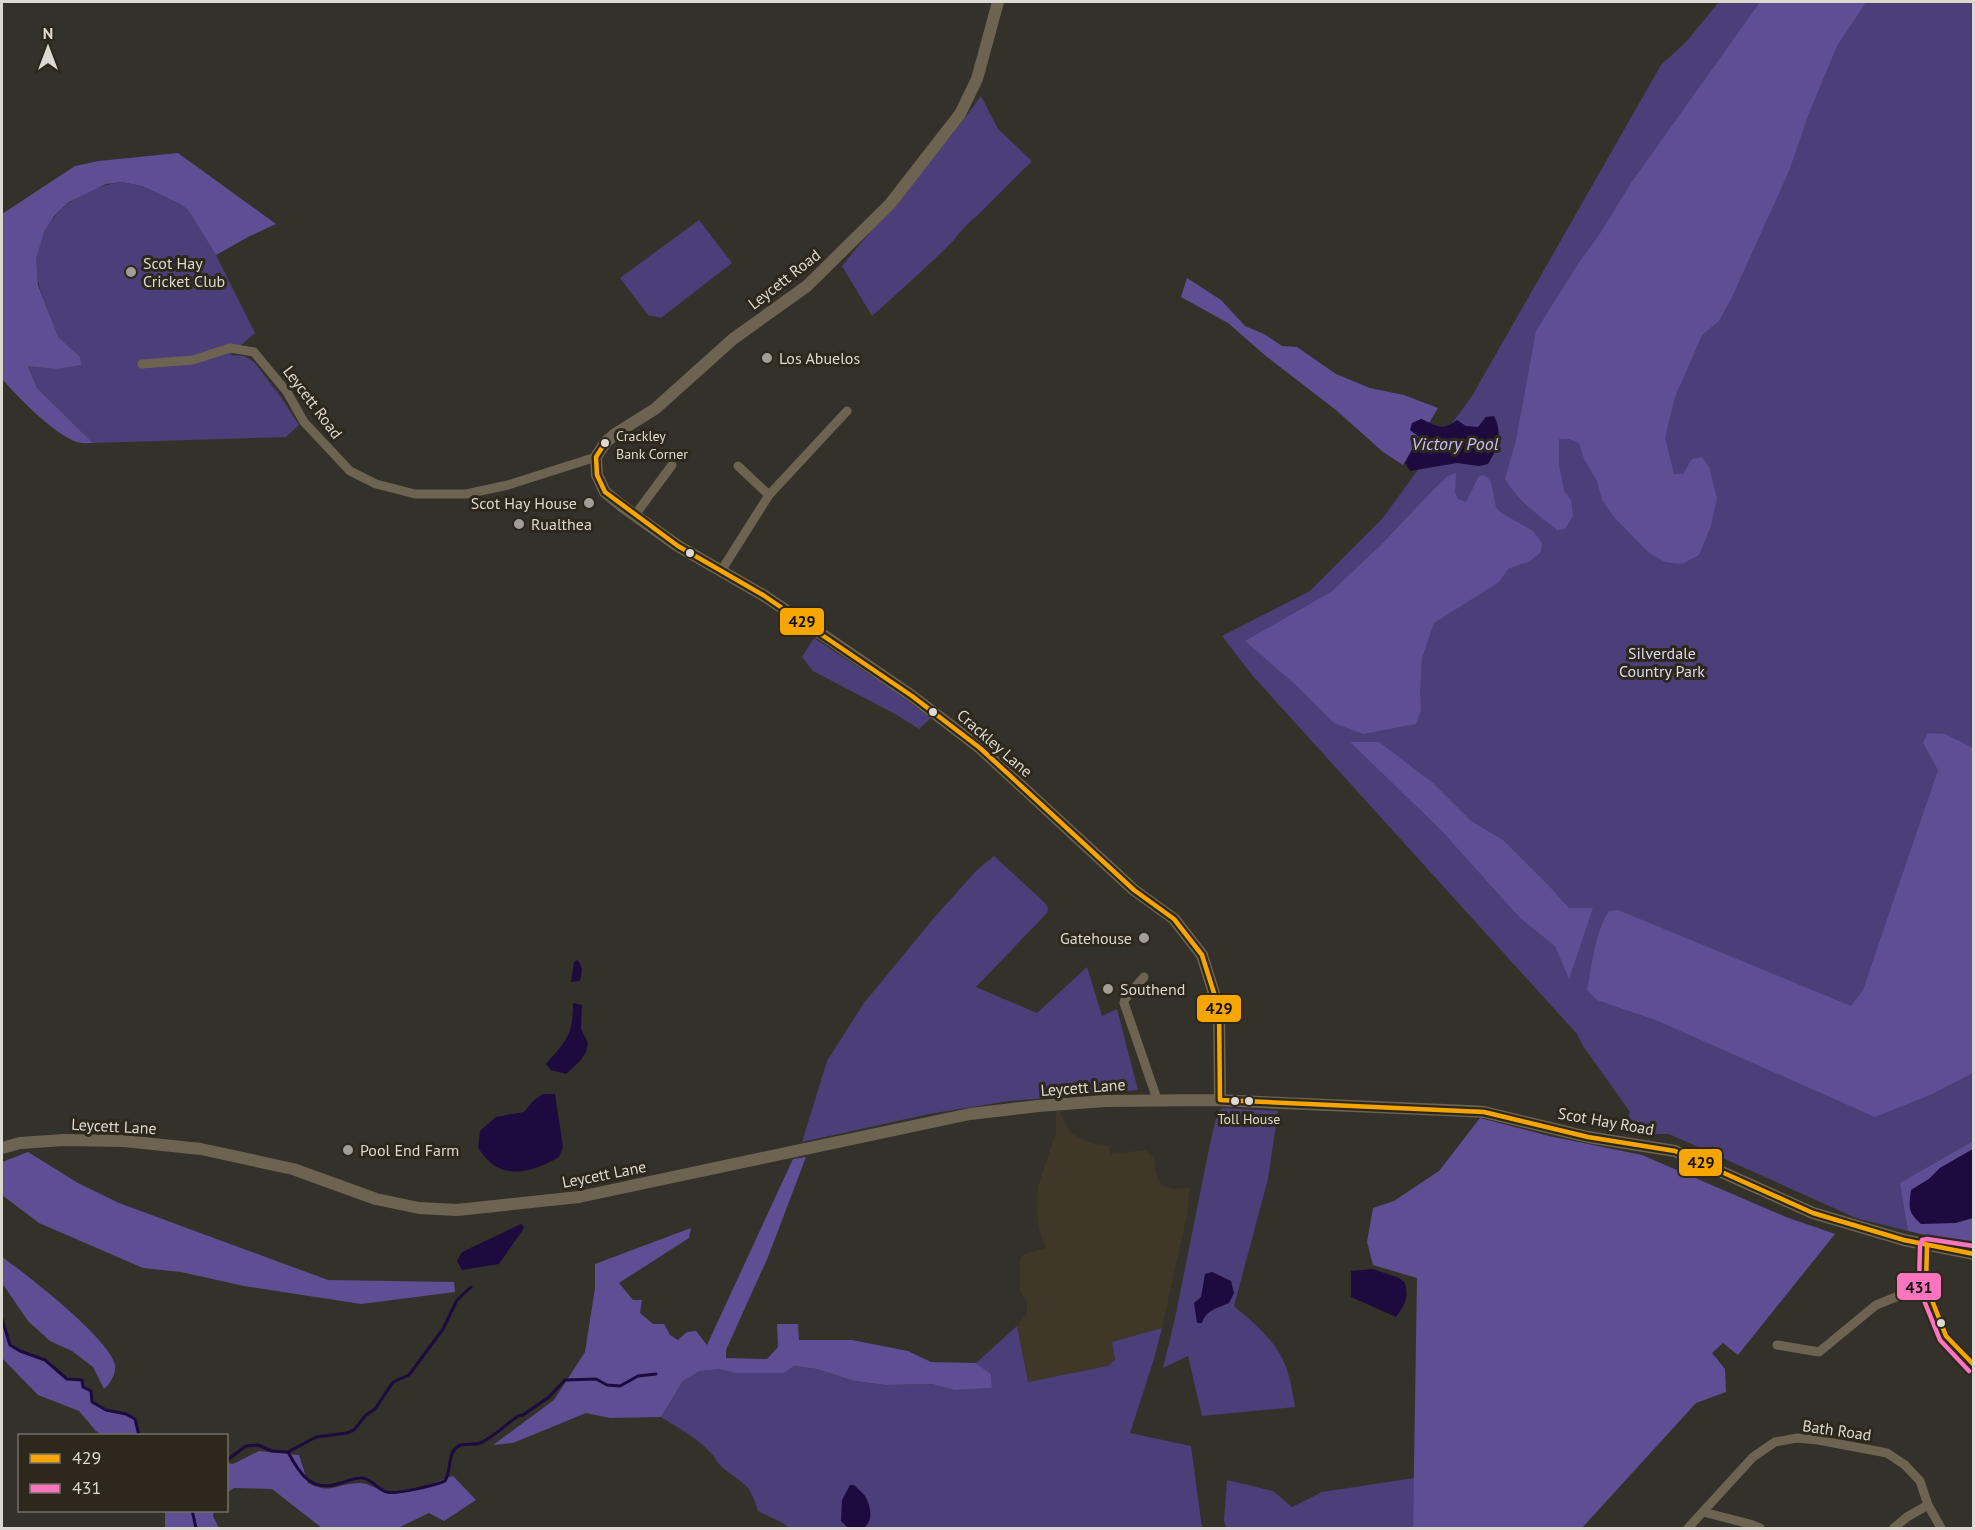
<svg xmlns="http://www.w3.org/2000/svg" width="1975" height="1530" font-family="'PT Sans',sans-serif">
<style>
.built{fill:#3f3727}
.green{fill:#4c3e78}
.forest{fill:#5f4e94}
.water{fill:#1d0a3e}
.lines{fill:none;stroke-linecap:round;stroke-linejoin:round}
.stream{stroke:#1d0a3e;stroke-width:3}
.minor{stroke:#6c6451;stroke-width:9}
.tertiary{stroke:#6c6451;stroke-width:12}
.bus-1-casing{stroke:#2e281c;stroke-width:9}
.bus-2-casing{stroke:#2e281c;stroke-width:9}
.bus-1{stroke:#f7a600;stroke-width:4.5}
.bus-2{stroke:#fc73be;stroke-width:4.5}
.poi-dot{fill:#a29e97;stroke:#2e281c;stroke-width:2}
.bus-dot{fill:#ddd9d1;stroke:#2e281c;stroke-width:2}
.labels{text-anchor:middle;stroke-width:6;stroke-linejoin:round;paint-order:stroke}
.bus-label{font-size:14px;fill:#ddd9d1;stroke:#2e281c;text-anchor:start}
.poi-label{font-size:16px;fill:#ddd9d1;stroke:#2e281c;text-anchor:start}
.street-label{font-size:16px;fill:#ddd9d1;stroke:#2e281c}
.park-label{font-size:16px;fill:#dcd9f0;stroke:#2e281c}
.water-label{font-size:18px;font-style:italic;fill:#c7bcff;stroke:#2e281c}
.line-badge{stroke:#2e281c;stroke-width:2}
.pale-badge-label{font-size:16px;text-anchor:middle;font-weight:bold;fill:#111}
</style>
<rect width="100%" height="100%" fill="#34312a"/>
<!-- built -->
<path class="built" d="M1056,1111H1060L1064,1122L1072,1134L1096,1145L1109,1146L1111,1154L1145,1150L1154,1158L1156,1173L1161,1185L1174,1189L1190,1187L1187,1215L1162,1328L1112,1342L1115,1361L1108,1366L1028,1382L1017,1326L1027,1313V1301L1020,1292V1259L1024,1254L1046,1248L1039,1230L1037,1213L1038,1186L1056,1132Z"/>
<!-- green -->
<path class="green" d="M1719,2H1973V1141L1901,1183L1908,1231L1856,1218L1669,1134H1626L1627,1119L1630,1112L1583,1046L1577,1034L1252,675L1222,636L1310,591L1382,519L1472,396L1661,65L1686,42Z
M981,96L998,129L1032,161L977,216C964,225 957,238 945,249C921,272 897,294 872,316L842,266C888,209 938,156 981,96Z
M122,182L142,186L180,204L188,210L216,255L255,333L230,355L244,356L254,362L283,400L299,425L286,437L93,443L37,388L28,365L56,369L80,357C73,351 64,345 59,338C53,331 50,317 47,308C41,292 35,277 36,259C40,216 81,187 122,182Z
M699,220L732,263L661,318L648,315L620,278Z
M814,638L890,688L931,718L919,729L895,714L813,671L802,657Z
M994,856L1045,903L1048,908L1047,913L976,987L1037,1013L1087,967L1102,1016L1117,1009L1138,1090L1009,1101L929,1114L802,1142L827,1061L864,1003L933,919L977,870Z
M1223,1108L1278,1111L1268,1179L1234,1306C1256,1325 1278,1342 1287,1370C1291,1382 1293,1395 1295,1407L1202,1416L1188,1356L1163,1368L1175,1318L1211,1139L1218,1111Z
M1017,1326L1028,1382L1108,1366L1115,1360L1112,1342L1162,1328L1153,1362L1130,1433L1191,1446L1202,1528H789L783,1523L758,1511C750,1483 744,1485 723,1468C717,1463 714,1455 708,1450C694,1436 677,1427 661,1417L683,1381L700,1371L720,1369L734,1373H784L794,1366L817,1369L854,1381L886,1385L932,1384L954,1390L992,1388L991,1374L976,1363Z
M1414,1478L1413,1528H1226L1224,1520L1227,1480L1273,1491L1292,1507L1322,1492Z"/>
<!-- forest -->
<path class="forest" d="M1760,2H1866L1837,46L1809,113L1789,171L1732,297L1719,321L1702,335L1675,397L1665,438L1674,474H1683L1692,459L1702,457L1709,467L1717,498L1711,526L1699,555L1682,564L1665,562L1649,553L1614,517L1602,500L1597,481L1584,459L1579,443L1569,439H1559V464L1564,491L1571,500L1573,516L1565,529L1557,530C1537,514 1518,501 1505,479L1516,440L1536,331L1578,264L1601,232L1631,183Z
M178,153L276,224L248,237L216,255L188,210L180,204L142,186L122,182L106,184L69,202L54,216L44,232L36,259L38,285L58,337L80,357L81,365L56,369L28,366L37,388L93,443C87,443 80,444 74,441C51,431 19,398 2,379V214L75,166L99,161Z
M1187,278L1221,300L1245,326L1264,334L1282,346L1297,347L1336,374L1370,388L1404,395L1438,408L1429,423L1421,419L1419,437L1403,465L1383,452L1336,410L1267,357L1228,323L1181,297Z
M1456,473L1455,493L1458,499L1466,502L1479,476L1484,475L1488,478L1491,483L1496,507L1500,512L1533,531L1542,543L1541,552L1530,561L1508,569L1499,582L1434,623L1422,658L1420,694L1421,710L1416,724L1363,734L1334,723L1297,686L1245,641L1331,592L1382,544L1434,489L1448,476Z
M1928,733L1945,734L1973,748V1073L1930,1095L1875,1117L1658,1021L1597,1000L1587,990C1592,966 1595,931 1609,911L1618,910L1851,1006L1863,990L1938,770L1923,743Z
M1350,742H1379L1433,783L1471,821L1503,840L1549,886L1569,908H1593L1569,979L1555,946L1520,918L1441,830Z
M1480,1118L1549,1136L1642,1155L1786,1217L1835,1234L1738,1355L1723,1343L1712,1353L1725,1369L1726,1392L1696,1403L1582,1528H1413L1417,1278L1373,1265L1367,1242L1373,1208L1394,1201L1439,1171Z
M1973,1141V1149L1940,1168L1929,1179L1911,1190L1955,1223L1973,1218V1246L1908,1231L1900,1183Z
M28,1152L78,1183L119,1203L328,1280L454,1282L455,1292L361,1304L244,1286L181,1272L143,1268L39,1223L2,1195V1162Z
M806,1157L768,1257L726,1350V1358L767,1359L778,1347L777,1324H798L799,1340H852L908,1351L931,1362L976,1363L991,1374L992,1388L954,1390L932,1384L886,1385L854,1381L817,1369L794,1366L784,1373H734L720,1369L700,1371L683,1381L661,1417L610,1418L586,1413L513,1443L493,1445L554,1400L585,1352L595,1288V1264L691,1228L689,1238L619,1283L633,1300H642L640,1313L653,1324H664L670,1335L678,1340L687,1332L696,1331L707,1345L793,1159Z
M2,1257C25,1273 110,1339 115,1365C116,1374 111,1383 104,1389L93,1367L72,1351L50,1341L28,1321L2,1283Z
M2,1324H4L10,1345L20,1351L45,1360L66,1379L82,1380L84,1387L91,1391L93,1403C106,1410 121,1412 135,1419L139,1435H102L96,1431L79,1411L38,1395L2,1358Z
M259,1451L299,1455L308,1483C332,1495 334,1484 358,1483C369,1482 378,1491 389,1493C407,1495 435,1482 453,1476L476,1500L444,1521L429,1513L398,1528H322L272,1489L234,1488L227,1493V1463L233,1464Z
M165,1511H214L213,1516L219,1528H165Z"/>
<!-- water -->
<path class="water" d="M1494,416C1503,433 1498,448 1488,464L1479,466L1457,463L1410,471L1405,463L1419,437L1410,430L1412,423L1421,419C1436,425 1442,432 1457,420L1466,426L1478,427L1486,417Z
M577,960C584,967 582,972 580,981L571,982L574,962Z
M573,1003L582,1005L581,1029L588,1043L586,1052L580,1061L566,1074L551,1070L546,1064C567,1040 573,1035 573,1003Z
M543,1094H555L563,1147L559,1157C540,1168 512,1180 491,1163C486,1159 482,1153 478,1148L480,1131L496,1117L524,1112L533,1101Z
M1973,1149V1218L1955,1223L1921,1224C1907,1212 1909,1207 1911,1190L1929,1179L1940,1168Z
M521,1224L524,1227L522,1231L499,1264L462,1270L457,1261L462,1252Z
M1373,1269L1399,1278L1405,1283C1409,1299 1405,1304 1396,1317L1351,1297V1271Z
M1212,1272L1231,1281L1234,1293L1229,1303C1218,1308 1206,1310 1202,1323H1197L1194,1303L1201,1297L1205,1274Z
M850,1485H854C857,1488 862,1492 865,1496C870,1504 875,1522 863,1528C859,1529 852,1528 848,1528L841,1521L842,1500Z"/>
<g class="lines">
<!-- stream -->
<path class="stream" d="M2,1319L10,1345L20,1351L45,1360L67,1379L82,1380L83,1387L91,1391L92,1402L106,1410L126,1414L135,1419L139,1436
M288,1452L316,1437L347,1433L354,1430L366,1415L375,1409L393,1382L409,1375L443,1329L457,1300L471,1287
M226,1461L246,1446L258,1445L272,1451L288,1452C300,1475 312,1493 341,1483C347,1481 356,1477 363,1478C373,1480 378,1490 387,1492C396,1495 435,1485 445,1481C451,1471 448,1458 454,1450C460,1441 471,1446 480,1443C493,1438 506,1424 518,1416L523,1415L549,1397L565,1380L596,1379L607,1385L620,1386L638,1376L656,1374
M192,1510L196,1528"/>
<!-- minor -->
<path class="minor" d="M142,364L193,360L230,348L254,352L287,392L304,422L350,471L376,484L415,494H466L508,485L596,457
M738,466L769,495
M635,515L672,465
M721,571L769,495L847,411
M1144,977L1125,999L1124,1003L1157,1099
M1927,1246L1926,1285L1946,1336L1974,1366
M1777,1345L1819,1352L1876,1305L1926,1285
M1703,1512L1750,1524L1760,1528
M1688,1528L1753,1457L1775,1442L1797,1438L1818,1440L1887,1453L1905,1465L1920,1481L1928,1505L1941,1528
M1894,1528L1907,1517L1928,1505"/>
<!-- tertiary -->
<path class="tertiary" d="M998,2L977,79L960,114L890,204L807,286L733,339L655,409L615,434L605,443L596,457L597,475L605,492L622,506L678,546L763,595L826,637L912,696L980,748L1134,890L1174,919L1202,955L1219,1009L1220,1100
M2,1148L20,1143L64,1140L124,1141L201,1149L293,1169L376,1199L419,1208L457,1210L579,1197L970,1114L1038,1106L1105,1101L1215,1100L1468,1111L1484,1112L1588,1137L1675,1151L1813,1213L1904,1240L1974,1254"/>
<defs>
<path id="bus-1" d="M605,443L596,457L597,475L605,492L678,546L763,595L912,696L980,748L1134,890L1174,919L1202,955L1219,1009L1220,1100L1484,1112L1588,1137L1675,1151L1813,1213L1904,1240L1974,1254
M1927,1246L1926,1285L1946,1336L1974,1365"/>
<path id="bus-2" d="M1969,1371L1940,1340L1919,1288L1920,1246L1922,1240L1927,1239L1974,1246"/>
</defs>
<!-- bus-1 casing -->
<use href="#bus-1" class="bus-1-casing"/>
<!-- bus-2 casing -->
<use href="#bus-2" class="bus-2-casing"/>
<!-- bus-1 -->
<use href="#bus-1" class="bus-1"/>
<!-- bus-2 -->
<use href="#bus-2" class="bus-2"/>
</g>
<!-- markers -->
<g class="poi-dot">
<circle cx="131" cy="272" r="6"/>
<circle cx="767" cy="358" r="6"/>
<circle cx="589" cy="503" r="6"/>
<circle cx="519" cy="524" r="6"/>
<circle cx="1144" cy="938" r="6"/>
<circle cx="1108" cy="989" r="6"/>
<circle cx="348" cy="1150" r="6"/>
</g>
<g class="bus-dot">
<circle cx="605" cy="443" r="5"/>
<circle cx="690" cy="553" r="5"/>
<circle cx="933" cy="712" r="5"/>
<circle cx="1235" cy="1101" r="5"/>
<circle cx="1249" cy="1101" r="5"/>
<circle cx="1941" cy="1323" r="5"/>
</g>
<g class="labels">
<!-- bus labels -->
<g class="bus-label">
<text x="616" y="441">Crackley<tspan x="616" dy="18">Bank Corner</tspan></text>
<text x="1249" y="1124" text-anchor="middle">Toll House</text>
</g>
<!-- poi labels -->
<g class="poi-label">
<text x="143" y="269">Scot Hay<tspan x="143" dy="18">Cricket Club</tspan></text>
<text x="779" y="364">Los Abuelos</text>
<text x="577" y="509" text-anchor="end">Scot Hay House</text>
<text x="531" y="530">Rualthea</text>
<text x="1132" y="944" text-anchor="end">Gatehouse</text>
<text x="1120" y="995">Southend</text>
<text x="360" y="1156">Pool End Farm</text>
</g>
<!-- street labels -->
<g class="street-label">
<text transform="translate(784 279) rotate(-38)" y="6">Leycett Road</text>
<text transform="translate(313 402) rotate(53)" y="6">Leycett Road</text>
<text transform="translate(995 743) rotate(41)" y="6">Crackley Lane</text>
<text transform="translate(1083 1087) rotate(-4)" y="6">Leycett Lane</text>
<text transform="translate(1606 1121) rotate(10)" y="6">Scot Hay Road</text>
<text transform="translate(114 1126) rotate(3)" y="6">Leycett Lane</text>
<text transform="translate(604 1174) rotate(-11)" y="6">Leycett Lane</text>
<text transform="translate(1837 1430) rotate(8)" y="6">Bath Road</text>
</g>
<!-- park labels -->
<g class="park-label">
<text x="1662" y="659">Silverdale<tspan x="1662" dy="18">Country Park</tspan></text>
</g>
<!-- water labels -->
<g class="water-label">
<text x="1455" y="450">Victory Pool</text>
</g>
</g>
<g class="line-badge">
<rect x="779" y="607" width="46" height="29" rx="6" fill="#f7a600"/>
<rect x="1196" y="994" width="46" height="29" rx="6" fill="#f7a600"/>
<rect x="1678" y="1148" width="45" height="29" rx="6" fill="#f7a600"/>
<rect x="1896" y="1272" width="46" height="29" rx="6" fill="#fc73be"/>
</g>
<g class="pale-badge-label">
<text x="802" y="627">429</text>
<text x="1219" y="1014">429</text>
<text x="1701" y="1168">429</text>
<text x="1919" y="1293">431</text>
</g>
<!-- border -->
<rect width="1975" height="1530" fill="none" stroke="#ddd9d1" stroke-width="6"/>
<!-- legend -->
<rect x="18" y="1434" width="210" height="78" fill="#2e281c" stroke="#746f64" stroke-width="1.5"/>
<rect x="30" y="1454" width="30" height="9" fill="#f7a600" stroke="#746f64" stroke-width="1.5"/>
<text x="72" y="1464" font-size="18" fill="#ddd9d1">429</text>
<rect x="30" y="1484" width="30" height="9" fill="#fc73be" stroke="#746f64" stroke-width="1.5"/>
<text x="72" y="1494" font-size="18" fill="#ddd9d1">431</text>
<!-- north arrow -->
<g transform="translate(48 48)" stroke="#2e281c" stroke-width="4.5" paint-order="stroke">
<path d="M0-4.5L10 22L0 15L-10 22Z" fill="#ddd9d1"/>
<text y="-9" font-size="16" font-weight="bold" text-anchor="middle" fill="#ddd9d1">N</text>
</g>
</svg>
